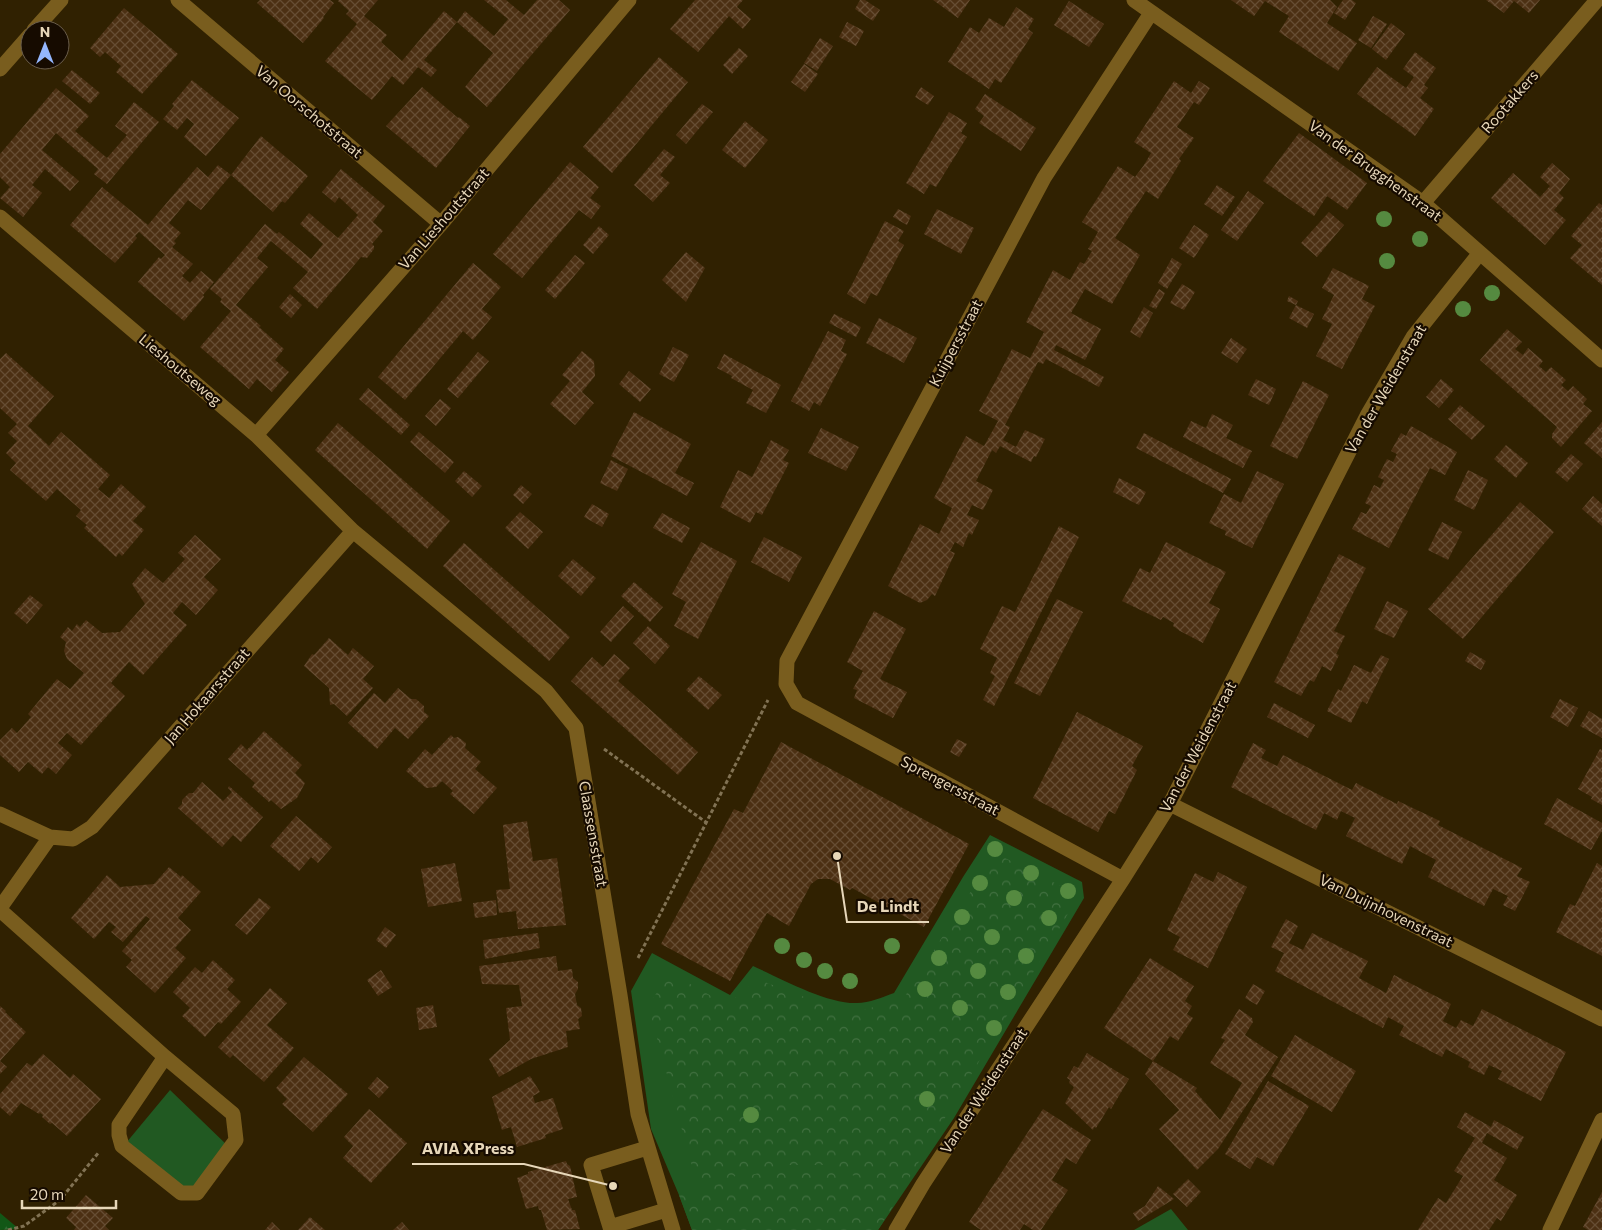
<svg xmlns="http://www.w3.org/2000/svg" width="1602" height="1230" font-family="Commissioner,sans-serif">
<style>
.green{fill:#215922}
.forest{fill:url(#forest-firs)}
.park{fill:url(#park-crowns)}
.building{fill:url(#building-cross-hatch)}
.lines{fill:none;stroke-linecap:round;stroke-linejoin:round}
.path{stroke:#817253;stroke-width:3;stroke-dasharray:4 2.5;stroke-linecap:butt}
.minor{stroke:#795d1e;stroke-width:15}
.tree{fill:#558a40}
.labels{text-anchor:middle;stroke-width:4.5;stroke-linejoin:round;paint-order:stroke}
.street-label{font-size:15px;fill:#e7d7b9;stroke:#160b00}
.leader{fill:none;stroke:#e7d7b9;stroke-width:2}
.callout-dot{fill:#e7d7b9;stroke:#160b00;stroke-width:2}
.callout-label{font-size:16px;text-anchor:middle;font-weight:bold;fill:#e7d7b9;stroke:#160b00;stroke-width:4.5;stroke-linejoin:round;paint-order:stroke}
</style>
<defs>
<pattern id="forest-firs" width="22" height="20" patternUnits="userSpaceOnUse" patternTransform="scale(1.25)"><rect width="22" height="20" fill="#125716"/><path d="M5 1l3.5 6h-7zM16 11l3.5 6h-7z" fill="#346e36"/></pattern>
<pattern id="park-crowns" width="20" height="18" patternUnits="userSpaceOnUse" patternTransform="scale(1.25)"><rect width="20" height="18" fill="#215922"/><path d="M2 6a3 3 0 1 1 6 0M12 15a3 3 0 1 1 6 0" fill="none" stroke="#417040"/></pattern>
<pattern id="building-cross-hatch" width="8" height="8" patternUnits="userSpaceOnUse" patternTransform="scale(1.25)"><rect width="8" height="8" fill="#4c3013"/><path d="M0 0l8 8M0 8l8-8" fill="none" stroke="#664d33"/></pattern>
</defs>
<rect width="100%" height="100%" fill="#302101"/>
<!-- green -->
<path class="green" d="M990,835L1082,882L1084,898L954,1118L878,1230H692L679,1195L651,1129L631,991L652,953L730,995L753,966C782,979 827,1004 857,1003C869,1003 883,997 894,993L963,877Z
M170,1090L229,1147L183,1199L126,1143Z
M1171,1209L1188,1230H1134Z"/>
<!-- forest -->
<path class="forest" d="M0,1213L19,1229L0,1230Z"/>
<!-- park -->
<path class="park" d="M995,853L1079,895C1021,995 959,1092 901,1192L823,1165H784L697,1185L648,1005L671,973L727,1005L757,979L847,1013L902,1001Z
M816,1167L901,1194L878,1230H692L679,1195L777,1168Z"/>
<!-- building -->
<path class="building" d="M260,0H330L334,3L323,17L324,18L303,43L257,3Z
M339,0H378L364,16L387,35L381,42L402,61L444,11L457,22L424,60L437,70L431,77L418,67L403,85L392,76L372,100L325,61L357,24L346,14L349,11L338,1Z
M484,0H506L524,15L537,0H559L570,10L487,107L465,87L493,53L457,22L465,11L494,36L508,19Z
M695,0H743L737,7L751,19L743,29L729,16L698,52L670,29Z
M860,0H865L880,10L873,21L855,9Z
M933,0H970L958,18Z
M1231,0H1330L1337,7L1327,23L1357,43L1338,71L1279,32L1289,16L1265,1L1254,16Z
M1343,0H1352L1356,3L1345,20L1334,13Z
M1486,0H1540L1529,13L1514,1L1504,13Z
M1069,1L1104,24L1089,47L1054,25Z
M1016,7L1034,19L1028,29L1033,33L1001,83L995,79L989,89L948,62L970,27L979,33L989,18L1004,27Z
M124,8L178,54L142,94L116,72L121,66L105,52L100,57L90,48Z
M1373,16L1387,24L1371,48L1358,40Z
M847,22L864,31L856,46L839,37Z
M1391,23L1405,34L1386,60L1372,49Z
M820,38L833,46L817,71L804,63Z
M739,48L748,56L732,74L723,65Z
M1415,52L1436,68L1424,85L1428,88L1420,98L1434,109L1415,136L1357,94L1377,67L1406,88L1414,77L1403,69Z
M659,57L688,82L612,173L583,147Z
M804,64L818,74L805,92L791,82Z
M72,70L100,93L90,104L62,81Z
M192,80L239,118L206,156L184,137L194,124L187,118L177,130L163,119L174,106L172,104Z
M1174,81L1191,93L1199,81L1210,88L1199,105L1194,102L1177,127L1194,138L1179,159L1181,161L1158,199L1146,191L1115,238L1140,255L1112,304L1085,289L1071,313L1101,329L1085,360L1056,345L1054,350L1104,377L1099,387L1046,359L1043,364L1038,362L1005,425L1010,427L1003,440L1016,447L1025,430L1045,439L1036,457L1034,456L1031,462L1000,446L996,453L992,450L976,481L993,490L983,510L972,505L967,515L979,520L972,535L969,533L963,547L955,542L950,551L955,553L935,596L932,594L927,600L920,603L888,586L920,524L939,534L952,508L934,498L966,436L984,446L998,421L979,411L996,380L1012,349L1030,358L1044,332L1026,322L1039,297L1053,270L1070,280L1080,262L1084,264L1092,251L1088,249L1098,232L1082,222L1118,166L1135,177L1144,165L1151,153L1134,142Z
M422,87L458,118L459,117L470,126L436,168L386,126Z
M921,87L934,96L928,105L915,97Z
M56,88L89,116L75,131L107,158L127,135L115,126L134,102L159,122L107,184L94,174L98,169L56,133L42,150L79,181L70,191L45,169L32,185L42,193L23,217L0,198L10,187L0,177V154Z
M985,94L1036,128L1021,151L979,123L984,116L975,109Z
M702,104L713,112L686,144L676,135Z
M949,112L967,123L961,133L967,137L936,187L930,184L924,194L906,183Z
M745,121L768,140L745,168L722,150Z
M1299,133L1367,183L1347,210L1327,196L1314,216L1263,181Z
M261,136L308,176L285,203L282,201L273,212L231,175Z
M664,149L675,157L660,175L670,183L653,202L634,185Z
M570,162L599,187L590,198L601,206L591,219L579,210L522,278L493,254Z
M1552,163L1570,179L1559,193L1564,198L1554,210L1566,220L1545,245L1491,198L1513,173L1540,197L1550,186L1540,177Z
M218,165L231,175L201,210L188,200L169,223L181,233L174,241L176,243L172,247L193,264L182,276L190,283L201,271L214,282L203,295L204,297L184,321L138,282L159,257L161,259L165,255L139,232L135,236L137,238L115,263L70,225L102,187L148,225L197,167L208,177Z
M341,169L385,206L373,222L383,231L372,244L374,246V249L367,258L361,257L317,309L293,288L308,272L271,241L257,258L268,267L236,305L261,326L259,327L284,349L275,360L289,372L272,392L257,379L249,389L200,347L231,311L220,302L222,299L210,289L265,224L277,234L279,232L311,259L323,244L300,224L309,213L338,238L358,215L339,197L335,203L322,192Z
M1217,185L1235,197L1222,216L1204,204Z
M1248,191L1264,203L1237,241L1221,230Z
M1599,203L1602,205V285L1570,258L1582,245L1571,236Z
M898,209L911,216L907,225L893,217Z
M937,209L974,228L961,254L924,234Z
M1329,212L1344,225L1317,257L1301,243Z
M885,221L904,231L898,241L904,245L877,296L871,293L865,304L847,294Z
M1194,225L1209,235L1194,258L1179,248Z
M599,226L609,235L593,254L583,245Z
M686,252L705,268L686,302L662,280Z
M575,255L585,263L555,299L545,290Z
M1172,258L1182,264L1167,289L1158,283Z
M473,263L501,287L482,309L492,317L473,340L463,331L405,400L378,377Z
M1333,268L1369,286L1362,299L1375,306L1342,369L1316,356L1332,324L1322,319L1334,295L1322,288Z
M1182,284L1195,292L1184,310L1170,303Z
M1159,289L1165,293L1156,309L1149,306Z
M290,294L302,305L291,318L279,307Z
M1289,296L1298,301L1296,305L1287,301Z
M1296,305L1314,314L1307,328L1289,318Z
M1144,307L1153,313L1140,338L1130,332Z
M834,314L861,327L856,337L829,323Z
M879,318L917,338L904,363L866,343Z
M1507,329L1522,342L1515,349L1523,355L1528,348L1543,361L1539,366L1546,372L1551,367L1566,380L1561,385L1568,391L1573,386L1587,399L1583,404L1592,411L1561,447L1552,438V434L1557,427L1480,360Z
M828,331L846,340L841,351L847,354L820,406L814,402L809,411L791,401Z
M1231,338L1247,349L1237,363L1221,353Z
M673,347L689,355L674,382L659,374Z
M582,351L594,361L595,376L582,392L594,403L575,425L550,404L570,381L562,375Z
M478,352L489,361L458,398L447,389Z
M6,353L54,396L28,426L49,446L61,432L110,475L98,489L109,498L121,484L146,507L133,521L144,530L122,556L119,553L116,557L84,528L87,525L76,516L81,510L57,489L46,501L10,470L16,463L6,453L17,441L8,433L17,424L0,408V359Z
M724,354L781,385L766,413L746,403L753,390L731,378L732,376L717,368Z
M629,371L651,389L640,402L619,384Z
M1256,379L1276,389L1269,405L1248,395Z
M1441,379L1454,390L1439,408L1426,397Z
M1303,381L1329,395L1297,459L1270,446Z
M368,388L410,425L401,435L359,399Z
M440,399L451,408L436,426L425,416Z
M1460,405L1485,426L1472,440L1448,419Z
M634,412L691,444L675,473L694,483L687,496L611,456Z
M1212,414L1233,425L1226,438L1252,451L1243,468L1183,437L1191,421L1206,428Z
M1602,422V458L1584,443Z
M338,423L450,521L427,549L315,450Z
M1411,426L1457,452L1445,475L1430,468L1389,548L1352,529L1361,512L1366,514L1371,506L1365,503L1374,485L1380,488L1384,480L1378,477L1387,459L1393,462L1397,454L1391,451L1401,433L1406,436Z
M821,428L859,447L846,471L808,453Z
M419,432L454,462L445,473L410,442Z
M1144,433L1231,479L1223,493L1136,448Z
M771,440L789,450L783,460L789,463L762,515L756,512L750,523L720,507L738,470L752,477Z
M1506,445L1528,463L1516,478L1494,459Z
M1571,454L1583,464L1567,482L1555,472Z
M611,460L628,469L617,491L600,483Z
M1468,470L1488,480L1474,510L1454,500Z
M464,471L482,486L472,497L455,481Z
M1257,471L1284,484L1252,548L1225,535L1226,531L1209,523L1224,494L1241,503Z
M1119,478L1146,492L1139,505L1113,492Z
M521,485L532,494L523,504L513,495Z
M1593,496L1602,504V526L1582,509Z
M1520,502L1554,532L1463,639L1428,609Z
M592,504L609,514L602,527L584,517Z
M520,512L543,532L528,549L505,528Z
M662,513L690,528L682,543L653,528Z
M1442,522L1462,532L1448,560L1428,550Z
M1059,526L1079,537L994,706L983,700L995,676L990,673L997,658L980,649L1002,606L1015,612Z
M195,535L221,559L204,577L218,590L196,615L182,602L173,613L187,625L143,675L129,662L111,683L125,696L81,745L67,733L58,743L72,755L56,774L48,767L42,774L28,762L19,772L0,755V740L12,728L17,733L31,717L28,714L57,679L70,689L84,673L67,659L64,651L66,642L60,637L68,627L72,631L77,624L80,627L86,620L102,633L120,632L145,604L132,584L145,568L163,583L185,559L178,553Z
M764,537L802,557L789,582L751,562Z
M701,542L737,561L698,639L674,626L686,602L672,594Z
M1166,542L1226,572L1209,603L1220,609L1203,643L1180,631L1173,626L1174,623L1163,617L1161,620L1122,601L1140,568L1150,573Z
M464,543L570,637L549,661L443,566Z
M1339,554L1366,568L1334,631L1345,636L1336,654L1339,655L1331,671L1322,666L1314,682L1310,680L1301,696L1274,682Z
M573,559L596,578L581,596L558,576Z
M634,582L663,607L650,622L621,596Z
M30,595L43,605L27,624L14,613Z
M1057,599L1083,612L1040,696L1014,683Z
M1387,601L1408,611L1394,638L1374,629Z
M623,606L634,616L611,642L600,632Z
M874,611L906,629L880,679L907,692L893,718L854,698L857,690L853,689L863,671L847,662Z
M648,626L670,646L655,664L633,643Z
M329,638L348,655L353,648L374,666L363,679L373,688L347,716L334,704L330,705L329,688L304,666L312,654L314,655Z
M1470,652L1486,661L1481,670L1465,661Z
M614,654L630,668L618,681L698,752L678,775L571,681L592,657L603,667Z
M1381,655L1389,659L1367,704L1362,701L1351,723L1327,711L1338,689L1341,691L1354,665L1371,673Z
M699,676L722,695L708,710L686,690Z
M398,688L411,699H416L424,706V712L429,716L408,739L395,728L377,749L348,723L374,693L385,703Z
M1560,699L1578,708L1568,727L1550,717Z
M1274,703L1315,725L1308,738L1267,717Z
M1589,711L1602,719V738L1580,726Z
M1077,712L1143,746L1132,766L1137,770L1115,814L1109,811L1098,832L1033,798Z
M264,731L302,765L295,773L305,783L297,798L281,809L271,800L269,802L252,787L255,783L228,759L241,744L247,750Z
M451,735L454,738L458,737L466,743L465,748L481,762L475,769L497,788L474,814L450,794L453,791L442,781L436,787L426,788L406,771L425,749L432,755Z
M957,739L967,744L959,757L950,752Z
M781,742L969,844L924,927L852,888L850,890L830,879H818L811,884L789,926L767,913L730,981L661,944L734,809L743,813Z
M1253,743L1266,750L1261,758L1277,766L1283,755L1352,790L1356,783L1397,804L1398,801L1440,821L1438,825L1522,868L1517,876L1530,882L1515,911L1503,905L1508,896L1493,889L1484,906L1428,877L1436,860L1410,846L1402,864L1346,836L1355,818L1341,811L1337,820L1324,813L1316,830L1231,787Z
M1600,749L1602,750V805L1591,799L1592,797L1578,789Z
M202,782L223,801L232,792L228,788L229,786L263,817L241,842L233,835L222,847L178,808L182,804V800L189,793H193Z
M1557,798L1602,823V831L1591,850L1544,824Z
M296,816L332,847L318,863L311,857L299,871L270,846Z
M527,821L533,861L557,858L566,925L518,929L516,911L499,913L496,890L510,889L503,825Z
M455,863L462,901L428,907L421,869Z
M1597,863L1602,866V956L1556,932L1570,904L1575,906Z
M169,867L181,877L182,875L201,892L178,918L191,930L175,948L186,958L155,993L126,967L132,960L122,951L150,919L146,916L123,942L111,932L116,927L109,922L94,939L71,918L107,875L120,887L154,884Z
M1218,872L1247,887L1208,968L1173,950L1180,937L1167,930L1195,873L1213,882Z
M259,898L271,907L247,935L235,925Z
M496,900L497,915L475,918L473,903Z
M1286,919L1298,926L1289,943L1303,950L1312,933L1368,961L1359,978L1386,993L1394,975L1451,1004L1443,1021L1456,1028L1461,1020L1473,1026L1482,1009L1566,1052L1541,1101L1498,1079L1502,1071L1489,1065L1484,1075L1468,1067L1470,1062L1446,1049L1442,1057L1399,1035L1404,1026L1388,1017L1383,1028L1275,971L1284,953L1271,947Z
M385,927L396,935L386,948L376,940Z
M538,933L540,948L485,959L483,940Z
M556,956L558,971L572,969L573,978L578,982V989L575,994L577,1005L581,1008L582,1016L578,1019L580,1029L566,1031L568,1047L531,1059L499,1077L489,1059L510,1040L506,1008L522,1006L519,985L482,984L479,966Z
M1150,958L1194,986L1185,1001L1192,1006L1187,1014L1193,1018L1178,1041L1170,1036L1153,1061L1104,1028Z
M213,960L235,980L227,989L241,1002L221,1024L218,1022L205,1037L182,1016L190,1008L173,992L195,967L202,973Z
M381,970L392,987L378,996L367,980Z
M1253,984L1265,991L1257,1005L1245,998Z
M270,988L287,1003L267,1025L294,1048L264,1082L233,1055L230,1058L218,1047Z
M433,1005L437,1027L419,1030L416,1008Z
M0,1006L6,1011L5,1012L26,1032L0,1061L7,1067L0,1074Z
M1239,1009L1252,1018L1253,1022L1245,1035L1278,1057L1218,1149L1197,1170L1159,1129L1179,1110L1145,1074L1153,1061L1197,1088L1195,1091L1220,1120L1242,1083L1210,1063L1225,1040L1221,1038Z
M1295,1035L1356,1071L1332,1112L1271,1076Z
M1087,1053L1129,1079L1111,1109L1109,1107L1096,1128L1094,1127L1093,1130L1065,1103L1074,1087L1069,1083L1070,1080L1067,1078L1074,1066L1078,1068Z
M43,1054L70,1078L73,1074L101,1099L67,1136L52,1123L50,1124L42,1117L43,1115L40,1113L39,1114L21,1103L10,1116L0,1107V1094L27,1063L32,1066Z
M304,1057L348,1094L313,1132L282,1104L287,1099L276,1088Z
M530,1076L540,1092L533,1096L535,1103L553,1098L563,1129L545,1135L546,1138L517,1147L511,1127L502,1130L492,1097Z
M377,1077L389,1087L379,1098L368,1088Z
M1268,1081L1309,1106L1273,1166L1257,1157L1250,1169L1225,1154Z
M369,1109L407,1143L371,1183L343,1158L353,1146L344,1137Z
M1043,1109L1091,1140L1076,1164L1066,1158L1052,1180L1068,1190L1041,1230H1033L1024,1224L1020,1230H981L969,1222Z
M1465,1112L1491,1127L1494,1120L1524,1137L1517,1150L1487,1133L1482,1143L1507,1158L1494,1180L1517,1195L1501,1221L1497,1218L1489,1230H1418L1438,1198L1446,1203L1463,1176L1454,1171L1475,1138L1457,1127Z
M566,1161L567,1164L570,1166L577,1197L568,1199L572,1210H575L580,1229L547,1230L541,1210H539L538,1206L526,1209L517,1178L528,1174V1172Z
M1188,1179L1201,1192L1187,1207L1173,1194Z
M1158,1186L1174,1199L1138,1221L1133,1213L1145,1206Z
M1602,1192V1230H1588L1583,1227Z
M86,1195L113,1218L105,1226L109,1230H74L76,1227L66,1218Z
M310,1217L325,1230H298Z
M272,1222L280,1230H265Z
M402,1222L409,1230H393Z"/>
<g class="lines">
<!-- path -->
<path class="path" d="M604,749L707,823
M638,958L768,700
M8,1230L24,1226L60,1200L99,1152"/>
<!-- minor -->
<path class="minor" d="M178,0L441,224
M1134,0L1423,203L1602,360
M34,30L61,0
M0,69L30,35
M1423,203L1597,0
M0,217L256,435L353,531L546,691L576,728L620,995L638,1114L673,1230
M256,435L441,224L629,0
M1170,804L1602,1019
M0,814L50,837L73,839L92,827L353,531
M1123,879L797,703L786,684L787,661L1044,178L1151,13
M0,908L50,837
M0,910L165,1057L233,1114L236,1140L197,1193H181L122,1146L119,1135V1125L165,1057
M647,1148L591,1165L610,1227L666,1210
M896,1230L923,1184L1123,879L1170,804L1368,414L1413,337L1479,254
M1550,1230L1602,1120"/>
</g>
<!-- trees -->
<g class="tree">
<circle cx="1384" cy="219" r="8"/>
<circle cx="1420" cy="239" r="8"/>
<circle cx="1387" cy="261" r="8"/>
<circle cx="1492" cy="293" r="8"/>
<circle cx="1463" cy="309" r="8"/>
<circle cx="995" cy="849" r="8"/>
<circle cx="1031" cy="873" r="8"/>
<circle cx="980" cy="883" r="8"/>
<circle cx="1068" cy="891" r="8"/>
<circle cx="1014" cy="898" r="8"/>
<circle cx="962" cy="917" r="8"/>
<circle cx="1049" cy="918" r="8"/>
<circle cx="992" cy="937" r="8"/>
<circle cx="782" cy="946" r="8"/>
<circle cx="892" cy="946" r="8"/>
<circle cx="1026" cy="956" r="8"/>
<circle cx="939" cy="958" r="8"/>
<circle cx="804" cy="960" r="8"/>
<circle cx="825" cy="971" r="8"/>
<circle cx="978" cy="971" r="8"/>
<circle cx="850" cy="981" r="8"/>
<circle cx="925" cy="989" r="8"/>
<circle cx="1008" cy="992" r="8"/>
<circle cx="960" cy="1008" r="8"/>
<circle cx="994" cy="1028" r="8"/>
<circle cx="927" cy="1099" r="8"/>
<circle cx="751" cy="1115" r="8"/>
</g>
<g class="labels">
<!-- street labels -->
<g class="street-label">
<text transform="translate(1510 102) rotate(-49)" y="5">Rootakkers</text>
<text transform="translate(309 112) rotate(40)" y="5">Van Oorschotstraat</text>
<text transform="translate(1375 171) rotate(36)" y="5">Van der Brugghenstraat</text>
<text transform="translate(444 219) rotate(-49)" y="5">Van Lieshoutstraat</text>
<text transform="translate(956 343) rotate(-62)" y="5">Kuijpersstraat</text>
<text transform="translate(180 370) rotate(40)" y="5">Lieshoutseweg</text>
<text transform="translate(1386 389) rotate(-60)" y="5">Van der Weidenstraat</text>
<text transform="translate(207 696) rotate(-49)" y="5">Jan Hokaarsstraat</text>
<text transform="translate(1198 747) rotate(-62)" y="5">Van der Weidenstraat</text>
<text transform="translate(950 786) rotate(28)" y="5">Sprengersstraat</text>
<text transform="translate(593 834) rotate(80)" y="5">Claassensstraat</text>
<text transform="translate(1386 911) rotate(26)" y="5">Van Duijnhovenstraat</text>
<text transform="translate(984 1091) rotate(-57)" y="5">Van der Weidenstraat</text>
</g>
</g>
<!-- callouts -->
<path class="leader" d="M837 856L847 922H929M613 1186L524 1164H412"/>
<g class="callout-dot">
<circle cx="837" cy="856" r="5"/>
<circle cx="613" cy="1186" r="5"/>
</g>
<g class="callout-label">
<text x="888" y="912">De Lindt</text>
<text x="468" y="1154">AVIA XPress</text>
</g>
<!-- north arrow -->
<g transform="translate(45 45)"><circle r="24" fill="#160b00" stroke="#6a5d4a"/>
<path d="M0-4L9 19L0 12L-9 19Z" fill="#94b7fd"/>
<text y="-8" font-size="14" font-weight="bold" text-anchor="middle" fill="#e7d7b9">N</text>
</g>
<!-- scale -->
<path d="M22 1200v8h94v-8" fill="none" stroke="#e7d7b9" stroke-width="2.5"/>
<text x="30" y="1200" font-size="15" fill="#e7d7b9" stroke="#160b00" stroke-width="4" paint-order="stroke">20 m</text>
</svg>
